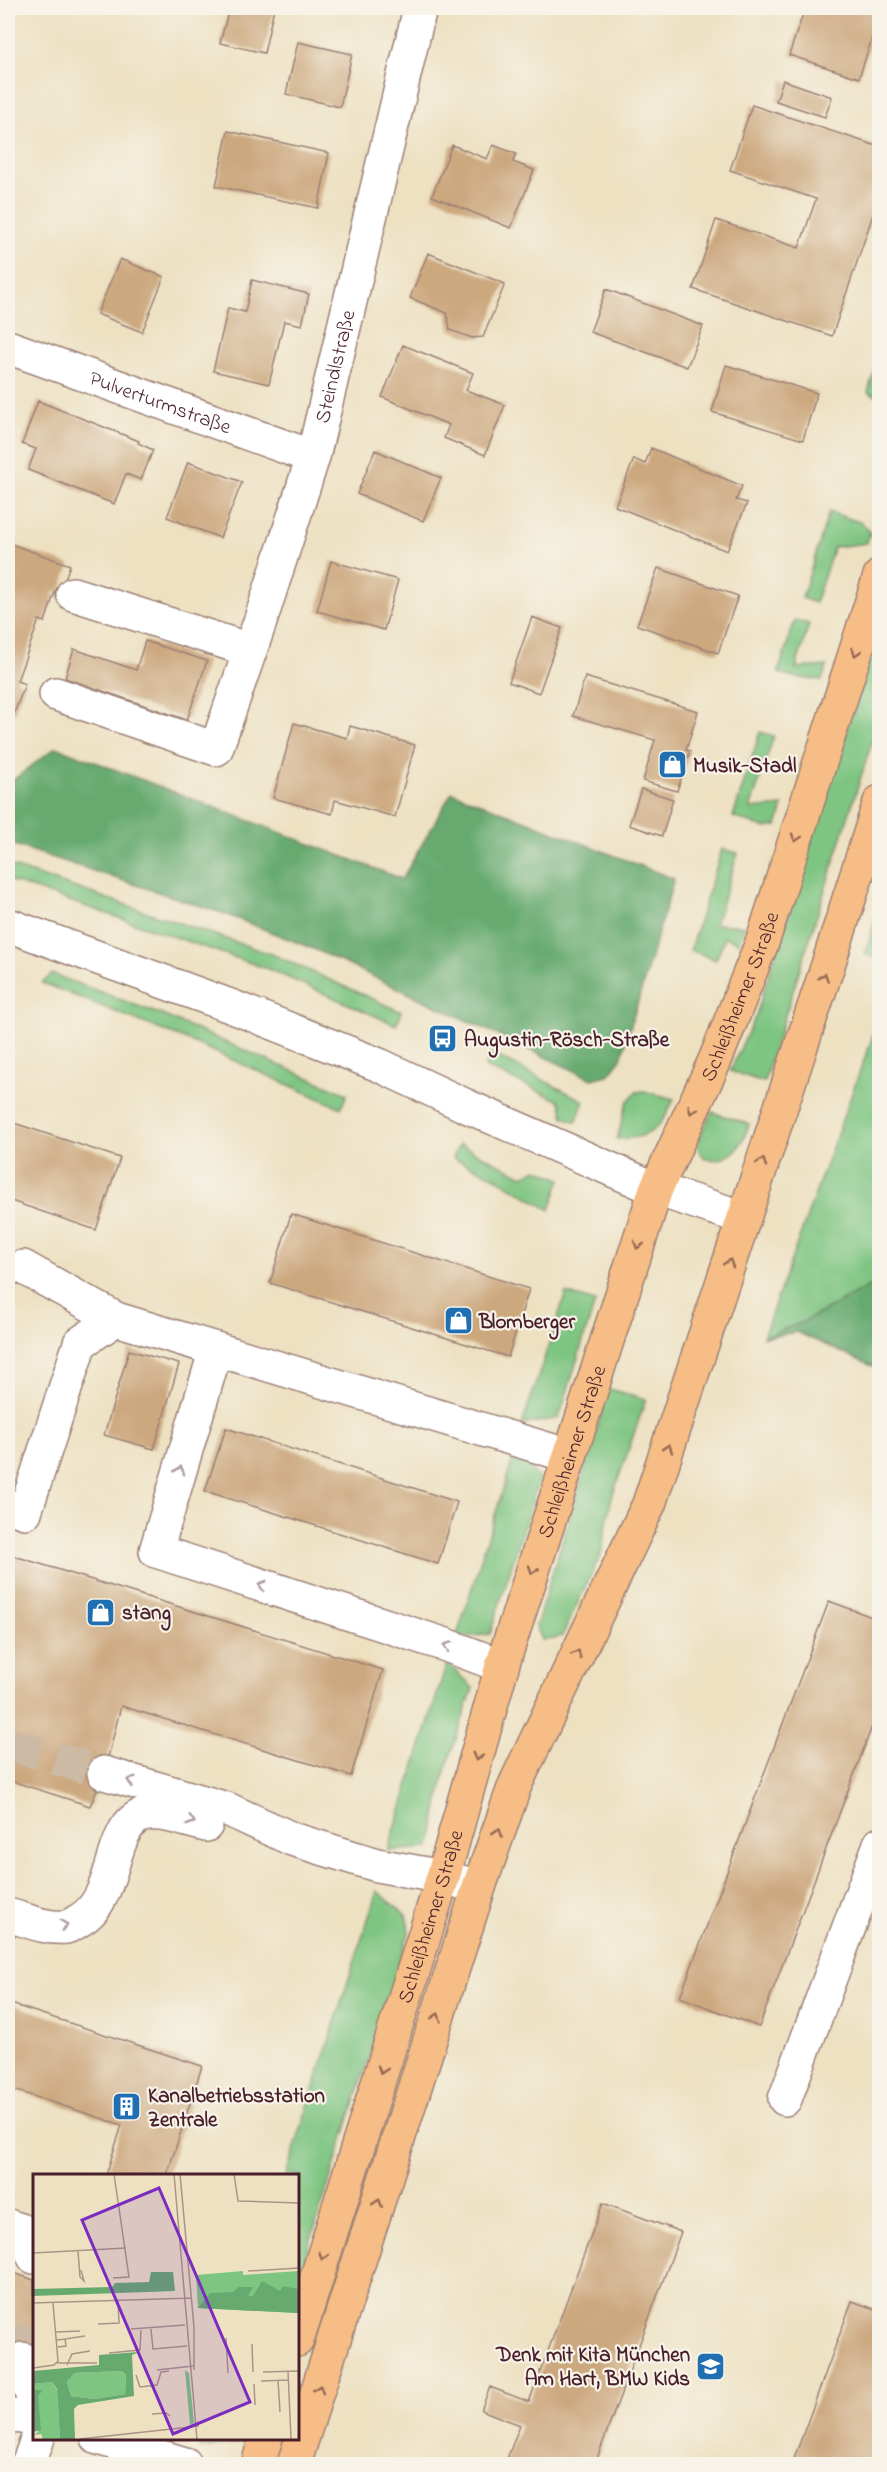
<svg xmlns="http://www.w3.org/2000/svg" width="887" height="2472" font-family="'Indie Flower',sans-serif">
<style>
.green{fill:#7ec582;stroke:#647256;stroke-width:1.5}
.forest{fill:#66aa70;stroke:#58644e;stroke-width:1.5}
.building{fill:#cca87f}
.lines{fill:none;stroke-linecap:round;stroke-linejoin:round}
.minor-tunnel{stroke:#ccbaa4;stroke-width:33;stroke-dasharray:33 16;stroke-linecap:butt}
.minor-casing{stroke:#9c8076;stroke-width:36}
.major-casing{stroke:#9c8076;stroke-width:36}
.minor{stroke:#fff;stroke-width:33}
.major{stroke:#f6be86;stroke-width:33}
.oneway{stroke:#976754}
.oneway2{stroke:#ae9aa0}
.labels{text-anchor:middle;stroke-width:4.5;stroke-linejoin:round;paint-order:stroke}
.street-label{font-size:21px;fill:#4a1f2b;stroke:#f7f3e8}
.poi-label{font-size:21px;font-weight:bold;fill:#4a1f2b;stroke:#f7f3e8;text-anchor:start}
.inset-road{fill:none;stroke:#ac9386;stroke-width:1.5}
.view{fill:#7b2cbf;fill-opacity:0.15;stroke:#7b2cbf;stroke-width:3}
.inset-edge{fill:none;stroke:#4a1f2b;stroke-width:3}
</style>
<rect width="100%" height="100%" fill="#f7f3e8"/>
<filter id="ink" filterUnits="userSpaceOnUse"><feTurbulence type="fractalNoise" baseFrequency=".0167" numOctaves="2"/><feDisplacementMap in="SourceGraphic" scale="12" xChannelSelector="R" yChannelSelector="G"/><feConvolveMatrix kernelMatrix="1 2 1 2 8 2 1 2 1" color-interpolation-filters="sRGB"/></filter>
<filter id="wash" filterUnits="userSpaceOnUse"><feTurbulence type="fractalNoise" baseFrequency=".008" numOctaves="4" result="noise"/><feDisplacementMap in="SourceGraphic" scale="24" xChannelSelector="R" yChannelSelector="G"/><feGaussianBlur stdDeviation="1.35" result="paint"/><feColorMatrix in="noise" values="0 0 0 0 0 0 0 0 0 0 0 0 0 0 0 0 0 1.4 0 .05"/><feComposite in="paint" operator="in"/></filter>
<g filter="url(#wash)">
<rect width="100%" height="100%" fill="#ede1c2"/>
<!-- green -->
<path class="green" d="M879,354L880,397H879L868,392Z
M829,512L862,523L870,532L867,543L834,547L815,603L802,598Z
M795,620L809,624L796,668L827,666L822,680L797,678L778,673Z
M879,628V720L764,1082L730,1071L756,1015Z
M760,732L774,736L750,809L783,806L777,826L765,828L733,817Z
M722,849L738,853L715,924L745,926L739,943L725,937L716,960L690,950Z
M8,865L274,955L402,1012L396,1025L268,969L8,880Z
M879,908V944L875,958L865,954Z
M52,974L162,1015L347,1094L341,1108L192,1042L42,983Z
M879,1019V1369L797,1332L763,1337Z
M491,1053L584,1101L576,1122L564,1117L560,1101L485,1067Z
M644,1091L674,1099C661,1129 650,1139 617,1139L627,1102L636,1092Z
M712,1112L749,1124C746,1133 743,1143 736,1150C725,1162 696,1166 698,1142C699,1133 708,1121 712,1112Z
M459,1144L523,1176L537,1169L561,1179L550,1210L493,1176L453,1158Z
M566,1293L595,1302L559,1418L522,1425Z
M609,1389L646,1399L611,1500L601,1554L562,1636L554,1639L542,1640L536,1626Z
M516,1449L539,1479L490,1634L456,1638Z
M447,1663L473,1688L444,1775L430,1848L388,1851Z
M377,1891L407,1916L409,1933L297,2283V2175H286Z
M203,2438H248L246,2442L199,2449Z"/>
<!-- forest -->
<path class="forest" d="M56,747L402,879L452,792L674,879L621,1059L608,1075L592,1079L316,950L225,914L8,843V778L13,780Z
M879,1281V1369L797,1332L763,1337L803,1322Z"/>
<g id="blocks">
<!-- building -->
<path class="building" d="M229,8H274L264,53L220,43Z
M805,8H880V14L859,78L789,55Z
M298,42L352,54L340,107L286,94Z
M783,80L832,97L825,117L776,101Z
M752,105L880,147V194L832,336L693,289L716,220L799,248L816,199L730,170Z
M228,131L329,153L318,208L216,186Z
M452,145L487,159L493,145L516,154L513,162L534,170L511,228L432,196Z
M428,253L505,284L483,337L472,338L450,330L447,313L410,298Z
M120,259L164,277L142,332L97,314Z
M252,280L309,294L302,325L284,321L269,384L213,371L228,308L245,312Z
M606,289L703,326L687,367L590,332Z
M403,345L473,373L466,390L505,405L485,455L444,438L449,425L382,397Z
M726,365L817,393L803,440L712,412Z
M38,401L139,441L138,443L153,450L141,480L126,474L114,504L28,470L36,449L22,444Z
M651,448L742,486L736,500L747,503L727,551L615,506L634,459L645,464Z
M375,450L441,478L423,521L357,494Z
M188,462L242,482L220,538L167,517Z
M8,543L70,565L60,593L55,591L45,622L39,620L17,681L25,684L14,714L8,711Z
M331,561L398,580L384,630L317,611Z
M658,568L738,596L718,653L637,625Z
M532,617L562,628L539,693L509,682Z
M145,641L207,661L187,720L65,678L74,649L136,670Z
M585,677L698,711L686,750L690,751L677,791L643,781L655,740L573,716Z
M294,723L347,738L350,726L415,745L395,817L335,800L332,814L273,798Z
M641,789L673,799L662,836L629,825Z
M8,1121L120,1158L96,1230L8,1200Z
M291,1214L529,1289L508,1357L270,1283Z
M129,1350L179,1364L154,1449L104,1435Z
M226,1428L457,1502L438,1564L205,1491Z
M8,1554L383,1670L351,1776L121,1706L104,1773L90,1806L8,1780Z
M829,1601L880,1620V1717L876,1716L759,2027L680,1997Z
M8,2003L202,2066L167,2175H106L122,2125L8,2088Z
M603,2203L681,2232L595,2464H505L520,2425L481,2410L490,2387L529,2402Z
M8,2271L34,2280V2363L8,2354Z
M852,2301L880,2311V2464H792Z"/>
</g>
</g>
<g filter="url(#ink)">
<use href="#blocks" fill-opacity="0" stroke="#9c8076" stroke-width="1.5"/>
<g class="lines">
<!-- minor-tunnel -->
<path class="minor-tunnel" d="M8,1744L104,1773
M23,2359L34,2322"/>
<defs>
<g id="minor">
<path id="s1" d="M8,347L313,457"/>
<path d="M73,594L250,650"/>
<path id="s2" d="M56,694L216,749L260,622L313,457L420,8"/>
<path d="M8,925L233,1007L379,1065L464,1105L656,1189L744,1218"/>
<path d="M23,1267L116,1319L570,1456"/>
<path d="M216,1349L156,1551L446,1645L502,1666"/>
<path d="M8,1506L25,1512L80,1343L116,1319"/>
<path d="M104,1773L227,1809L292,1839L377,1865L443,1877L479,1887"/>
<path d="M8,1915C26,1920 46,1929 66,1927C70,1926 75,1923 78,1921C119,1900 108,1825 143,1815C165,1810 185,1821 206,1825"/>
<path d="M785,2099L880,1844"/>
<path d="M8,2226L23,2231L34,2257"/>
<path d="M23,2359L21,2368L34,2399"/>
<path d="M8,2415L34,2419"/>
<path d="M98,2438L185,2464"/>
<path d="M28,2464L38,2438"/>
</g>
<g id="major">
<path id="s3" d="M297,2340L443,1877L502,1666L656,1189L716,1058L763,940L880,576"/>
<path d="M258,2464L266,2438"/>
<path d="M294,2464L479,1887L515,1785L649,1504L827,968L880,802"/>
</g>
</defs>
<!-- minor casing -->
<use href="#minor" class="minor-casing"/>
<!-- major casing -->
<use href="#major" class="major-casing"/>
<!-- minor -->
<use href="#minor" class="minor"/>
<!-- major -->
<use href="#major" class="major"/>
</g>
<!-- one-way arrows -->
<defs><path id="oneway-chevron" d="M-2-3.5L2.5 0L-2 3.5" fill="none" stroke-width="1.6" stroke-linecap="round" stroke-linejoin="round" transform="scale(1.5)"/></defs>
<g class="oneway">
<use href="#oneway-chevron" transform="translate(856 652) rotate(107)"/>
<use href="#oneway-chevron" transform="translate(796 838) rotate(108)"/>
<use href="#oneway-chevron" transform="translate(824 977) rotate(-71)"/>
<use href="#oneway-chevron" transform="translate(692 1110) rotate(114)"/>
<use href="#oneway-chevron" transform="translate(762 1162) rotate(-72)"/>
<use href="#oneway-chevron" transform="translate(638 1245) rotate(108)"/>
<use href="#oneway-chevron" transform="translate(729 1263) rotate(-72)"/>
<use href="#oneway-chevron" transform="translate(668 1448) rotate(-71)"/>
<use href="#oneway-chevron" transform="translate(533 1570) rotate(108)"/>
<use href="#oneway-chevron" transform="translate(577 1654) rotate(-65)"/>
<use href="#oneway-chevron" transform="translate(477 1757) rotate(105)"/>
<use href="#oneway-chevron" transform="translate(498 1832) rotate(-71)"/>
<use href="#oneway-chevron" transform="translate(437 2017) rotate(-72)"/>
<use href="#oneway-chevron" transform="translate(382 2070) rotate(108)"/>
<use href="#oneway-chevron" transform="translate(378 2203) rotate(-72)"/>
<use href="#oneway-chevron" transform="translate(323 2256) rotate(108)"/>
<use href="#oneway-chevron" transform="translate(319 2389) rotate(-72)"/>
</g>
<g class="oneway2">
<use href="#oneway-chevron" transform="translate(180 1470) rotate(-73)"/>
<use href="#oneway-chevron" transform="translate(262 1585) rotate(-162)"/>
<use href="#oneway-chevron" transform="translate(447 1646) rotate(-161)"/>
<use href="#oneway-chevron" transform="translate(131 1781) rotate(-163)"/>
<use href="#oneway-chevron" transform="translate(191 1821) rotate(17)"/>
<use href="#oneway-chevron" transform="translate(64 1925) rotate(-8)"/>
</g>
</g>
<!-- icons -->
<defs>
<symbol id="shop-square" viewBox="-11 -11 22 22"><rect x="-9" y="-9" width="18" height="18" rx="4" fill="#1f6fb2" stroke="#f7f3e8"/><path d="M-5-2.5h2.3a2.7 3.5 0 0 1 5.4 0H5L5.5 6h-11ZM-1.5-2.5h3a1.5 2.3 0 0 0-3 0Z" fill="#fff"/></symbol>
<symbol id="bus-square" viewBox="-11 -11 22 22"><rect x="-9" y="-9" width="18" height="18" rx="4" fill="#1f6fb2" stroke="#f7f3e8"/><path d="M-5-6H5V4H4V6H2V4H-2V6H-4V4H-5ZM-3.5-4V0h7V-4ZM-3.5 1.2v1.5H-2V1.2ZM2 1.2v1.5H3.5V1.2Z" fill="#fff"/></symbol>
<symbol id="building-square" viewBox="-11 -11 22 22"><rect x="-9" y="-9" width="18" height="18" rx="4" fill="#1f6fb2" stroke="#f7f3e8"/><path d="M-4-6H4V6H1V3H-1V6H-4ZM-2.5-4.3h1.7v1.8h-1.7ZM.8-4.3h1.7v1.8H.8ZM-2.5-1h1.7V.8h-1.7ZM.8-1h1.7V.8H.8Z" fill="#fff"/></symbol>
<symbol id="school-square" viewBox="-11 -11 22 22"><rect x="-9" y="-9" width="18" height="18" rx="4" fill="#1f6fb2" stroke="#f7f3e8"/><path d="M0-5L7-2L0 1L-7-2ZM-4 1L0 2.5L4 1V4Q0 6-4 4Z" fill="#fff"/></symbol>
</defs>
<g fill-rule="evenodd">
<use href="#shop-square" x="656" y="748" width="33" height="33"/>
<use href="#bus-square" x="426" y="1022" width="33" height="33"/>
<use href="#shop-square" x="442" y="1304" width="33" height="33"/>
<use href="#shop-square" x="84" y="1596" width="33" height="33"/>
<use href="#building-square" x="110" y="2090" width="33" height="33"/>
<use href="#school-square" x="694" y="2350" width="33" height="33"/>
</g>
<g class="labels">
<!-- street labels -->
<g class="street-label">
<text dy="7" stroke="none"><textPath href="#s2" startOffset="570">Steindlstraße</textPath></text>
<text dy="7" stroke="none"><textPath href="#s1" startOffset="162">Pulverturmstraße</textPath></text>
<text dy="7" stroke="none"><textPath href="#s3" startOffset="1416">Schleißheimer Straße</textPath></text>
<text dy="7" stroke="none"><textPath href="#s3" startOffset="930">Schleißheimer Straße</textPath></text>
<text dy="7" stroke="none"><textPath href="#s3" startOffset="444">Schleißheimer Straße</textPath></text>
</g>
<!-- poi labels -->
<g class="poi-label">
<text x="693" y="772">Musik-Stadl</text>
<text x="464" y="1046">Augustin-Rösch-Straße</text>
<text x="479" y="1328">Blomberger</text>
<text x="122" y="1619">stang</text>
<text x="148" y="2102">Kanalbetriebsstation<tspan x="148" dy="24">Zentrale</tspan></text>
<text x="690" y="2361" text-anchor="end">Denk mit Kita München<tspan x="690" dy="24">Am Hart, BMW Kids</tspan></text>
</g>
</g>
<!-- overview -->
<g transform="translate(33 2174)">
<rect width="266" height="266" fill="#ede1c2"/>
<path d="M210,97V101L265,97V139L165,134L163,101ZM152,196L156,199L161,249L157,251ZM89,197L93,201L92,220L61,225L38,222L34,208L40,199ZM19,208L24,216L27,265H10L8,260L0,261L5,258V221L10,216H0V210Z" fill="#7ec582"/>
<path d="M118,98H140L142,117L0,122V115L79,113L82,109L116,108ZM229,107L247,117L250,112L265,115V139L165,134L177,119L200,118L205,113H220L215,122H220ZM106,178L99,181L101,222L45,231L41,235L42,265H27L24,215L19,208L0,210V197L66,191V181ZM89,197L93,201L92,220L61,225L38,222L34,208L41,199ZM0,216H10L5,222L8,256L0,258Z" fill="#66aa70" fill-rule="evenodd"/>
<path class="inset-road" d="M141,0L164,265M147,0L161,153V196M201,0L205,27L266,29M45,77L47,103L51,107L48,96M0,79L93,74M215,97L266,94M80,104L96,103L81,0M0,129L159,124M65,150L86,149L85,126M98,155L152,151M118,155L120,175L154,172M23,158L47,157M193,164L195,199M32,165L52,162M24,166L32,165L33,172L25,173M219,170L220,198M76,179L107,176L108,156M24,189H64M34,191L39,180L57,177M0,194L21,191L25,187L20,129M124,196L160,192M255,197L258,265M230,198L266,197M103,201L107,213L124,211L128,198L136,197M245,206L247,238M228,207L256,206M221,210L222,231M119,240L133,239L137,242M47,265L166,252"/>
<path class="view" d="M126,14L217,228L140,260L49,46Z"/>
<rect width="266" height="266" class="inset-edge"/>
</g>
<!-- margin -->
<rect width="887" height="2472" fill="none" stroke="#f7f3e8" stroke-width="30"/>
</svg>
